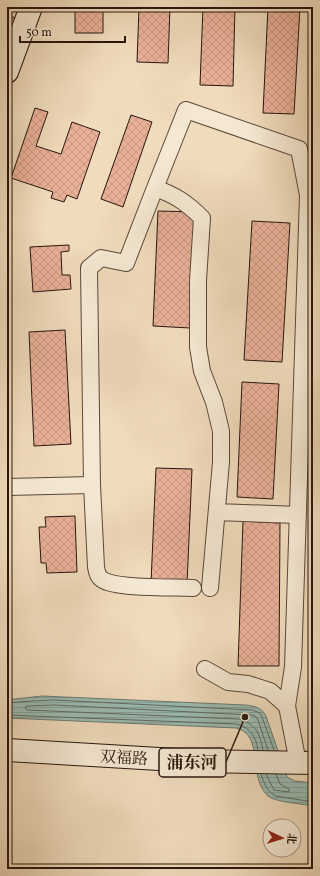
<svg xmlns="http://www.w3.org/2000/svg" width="320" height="876" font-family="Vollkorn,'Noto Serif SC',serif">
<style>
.water{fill:url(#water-rules);stroke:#6c7970}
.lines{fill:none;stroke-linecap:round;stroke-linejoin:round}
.shore{stroke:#606860;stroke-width:1}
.building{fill:url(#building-cross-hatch);stroke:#27160d}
.street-casing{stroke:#594739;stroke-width:18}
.secondary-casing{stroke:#27160d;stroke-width:24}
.street{stroke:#f5e8d3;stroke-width:16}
.secondary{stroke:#f5e8d3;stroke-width:22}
.labels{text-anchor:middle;stroke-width:3.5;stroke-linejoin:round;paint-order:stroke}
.street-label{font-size:16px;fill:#27160d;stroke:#f5e8d3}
.leader{fill:none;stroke:#27160d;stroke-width:1.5}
.callout-dot{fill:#27160d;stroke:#f5e8d3;stroke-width:1.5}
.callout{fill:#f5e8d3;stroke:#27160d;stroke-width:1.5}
.callout-label{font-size:17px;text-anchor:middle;font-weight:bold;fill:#27160d}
</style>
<defs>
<pattern id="water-rules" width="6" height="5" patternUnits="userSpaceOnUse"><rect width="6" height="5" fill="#9abbb2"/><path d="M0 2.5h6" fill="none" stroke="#85a098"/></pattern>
<pattern id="building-cross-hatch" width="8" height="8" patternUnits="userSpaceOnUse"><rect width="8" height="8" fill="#e9b098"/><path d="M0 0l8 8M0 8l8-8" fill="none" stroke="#c89782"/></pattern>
</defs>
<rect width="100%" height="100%" fill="#f0dbbc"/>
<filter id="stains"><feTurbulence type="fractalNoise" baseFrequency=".005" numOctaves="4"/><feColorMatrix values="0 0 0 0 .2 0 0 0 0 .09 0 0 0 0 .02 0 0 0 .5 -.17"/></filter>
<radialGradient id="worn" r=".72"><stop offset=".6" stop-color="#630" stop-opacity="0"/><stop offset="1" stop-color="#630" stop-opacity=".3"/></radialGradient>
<!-- water -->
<path class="water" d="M42,696L245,705C255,706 261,707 266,716L287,777L295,781L313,783V806C304,804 274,802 268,796C247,777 265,735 236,728L7,718V700Z"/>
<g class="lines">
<!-- shore -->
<path class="shore" d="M7,703L31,701L54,700L252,710L260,713L262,717L274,750
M7,715L236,724C250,727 256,736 258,750
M263,750C260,733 255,723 238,719L27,710L25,708L26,706L54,705L251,715L255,716L258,720L268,750
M261,774C264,783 267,792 276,796L313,802
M266,774L274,790L289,792V789L280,784L276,774"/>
</g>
<!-- building -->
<path class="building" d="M75,7H103V33H75Z
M139,7H170L168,63L137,62Z
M203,7H235L233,86L200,85Z
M268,7H300L294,114L263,113Z
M7,15L16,18L7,42Z
M35,108L48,112L36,146L61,154L72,122L100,132L77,199L67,195L64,202L51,198L53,192L11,178Z
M131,115L152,122L123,207L101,199Z
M158,211L195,212L190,328L153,326Z
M252,221L290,223L282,362L244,360Z
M69,245V251L61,252L62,275H70L71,289L33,292L30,247Z
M65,330L71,444L34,446L29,332Z
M242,382L279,384L273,499L237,497Z
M156,468L192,469L187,585L151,583Z
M75,516L77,572L47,573L46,563H41L39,527H46L45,517Z
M243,521L280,523L279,666H238Z"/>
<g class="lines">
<defs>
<path id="street" d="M155,188L186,110L299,149L308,195L293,667L287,706
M92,485L89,268L101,258L126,263L155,188C175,195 187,203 202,218L198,281V347L202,371L214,402L221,431V462L210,588
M7,487L92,485L96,567C97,573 98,577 103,580C117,589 174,587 193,588
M217,512L298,515
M205,669L228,682L248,684L270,691L287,706L298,763"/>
<path id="secondary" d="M7,72L31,7
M7,750L193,761L313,763"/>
</defs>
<!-- street casing -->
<use href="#street" class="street-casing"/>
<!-- secondary casing -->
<use href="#secondary" class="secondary-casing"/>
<!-- street -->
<use href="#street" class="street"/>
<!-- secondary -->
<use href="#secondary" class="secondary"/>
</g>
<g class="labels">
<!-- street labels -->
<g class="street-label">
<text transform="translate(124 757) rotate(3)" y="6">双福路</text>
</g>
</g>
<!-- callouts -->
<path class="leader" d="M245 717L226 762"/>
<circle class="callout-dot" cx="245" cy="717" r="4"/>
<rect class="callout" x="159" y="748" width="67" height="29" rx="4"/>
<g class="callout-label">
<text x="192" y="768">浦东河</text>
</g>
<!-- margin -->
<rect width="320" height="876" fill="none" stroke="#f0dbbc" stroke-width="24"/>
<rect x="8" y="8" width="304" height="860" fill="none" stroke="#27160d" stroke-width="2"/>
<rect x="12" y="12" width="296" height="852" fill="none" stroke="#27160d"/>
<!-- north arrow -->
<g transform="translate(282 838) rotate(94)"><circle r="19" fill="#f5e8d3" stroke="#a39484"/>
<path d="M0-3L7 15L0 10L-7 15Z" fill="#8f2418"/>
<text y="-6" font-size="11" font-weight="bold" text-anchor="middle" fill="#27160d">北</text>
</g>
<!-- scale -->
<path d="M20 36v6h105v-6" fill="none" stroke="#27160d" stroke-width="2"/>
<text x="26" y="36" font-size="12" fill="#27160d" stroke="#f5e8d3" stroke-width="3" paint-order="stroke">50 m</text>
<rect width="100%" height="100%" filter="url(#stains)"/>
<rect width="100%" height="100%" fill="url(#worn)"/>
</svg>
